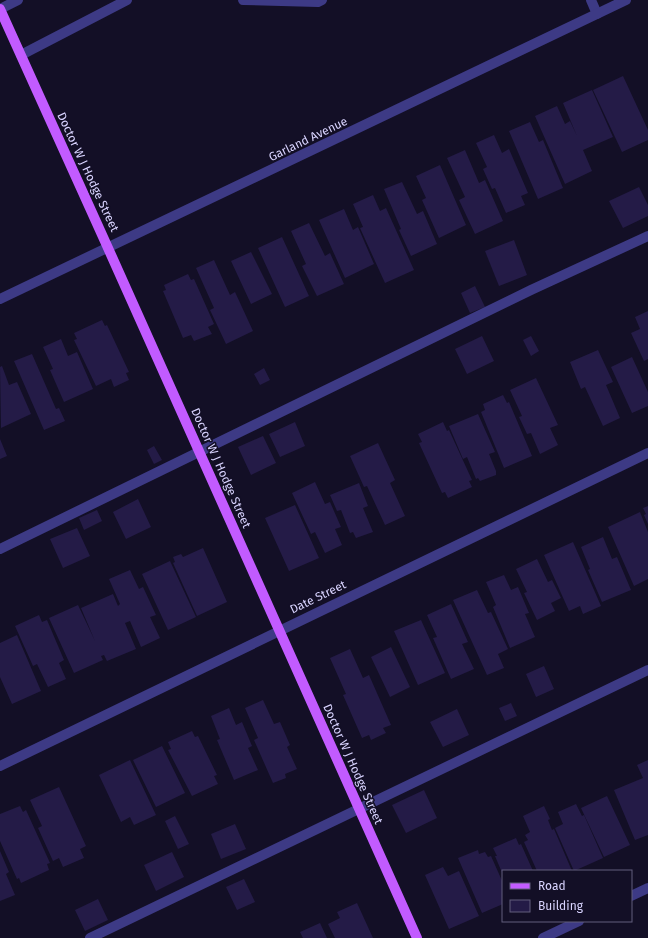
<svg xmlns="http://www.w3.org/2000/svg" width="648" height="938" font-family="'Fira Sans',sans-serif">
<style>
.building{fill:#241b47}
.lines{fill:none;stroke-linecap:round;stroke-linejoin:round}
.service{stroke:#3d3a85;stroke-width:10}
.minor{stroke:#3d3a85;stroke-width:10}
.primary{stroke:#c25bff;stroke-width:10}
.labels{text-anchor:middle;stroke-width:3;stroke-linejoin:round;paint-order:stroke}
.street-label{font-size:12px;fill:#d9d4ff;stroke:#130f26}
</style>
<rect width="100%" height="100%" fill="#130f26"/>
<!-- building -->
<path class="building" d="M623,76L648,130V140L622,152L593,90Z
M592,90L613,137L583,150L592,171L565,184L535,116L557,106L565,124L570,121L577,136L563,103Z
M530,122L539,142L543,140L563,188L538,199L509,131Z
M494,135L502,153L509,149L528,193L521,196L525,205L506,213L495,188L492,189L483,169L487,167L476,143Z
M465,150L479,183L485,180L503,221L475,234L459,200L465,197L447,158Z
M440,165L466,225L439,238L422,200L426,198L416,176Z
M402,182L417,214L423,211L437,244L411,256L399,230L401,229L384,189Z
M639,187L648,205V216L623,228L609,201Z
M373,195L380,211L386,208L414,270L385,283L360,228L363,227L353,204Z
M344,209L353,230L358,227L374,264L345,278L319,220Z
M309,223L325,256L330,253L344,284L317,296L302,266L306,264L291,231Z
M282,237L309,296L285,307L258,248Z
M514,240L527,275L499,286L485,251Z
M251,252L272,294L251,304L231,261Z
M214,260L230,295L235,292L253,331L226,344L210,310L214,308L196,268Z
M188,274L191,280L194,279L214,324L208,327L212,334L194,341L191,335L183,338L163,291L166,290L164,285Z
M475,286L485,307L470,313L461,293Z
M648,311V359L644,361L631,333L640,329L635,317Z
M102,320L105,326L107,325L129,372L126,373L129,380L114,387L111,379L96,386L74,340L77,339L74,333Z
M482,336L494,361L467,374L455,349Z
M531,336L539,351L531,356L523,340Z
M61,339L68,356L77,352L93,389L64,402L50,370L53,369L43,347Z
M598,350L613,382L606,385L620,418L603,426L585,387L581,389L570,362Z
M32,354L56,409L59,408L65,421L44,430L14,361Z
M632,357L648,392V406L632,413L611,367Z
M2,366L9,385L17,382L31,414L1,428L0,367Z
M264,368L270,380L260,385L254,374Z
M536,378L558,425L550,428L558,445L540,454L531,433L527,434L519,417L522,416L510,390Z
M503,395L507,403L509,402L532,456L504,468L481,412L485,410L483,404Z
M478,414L495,452L489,454L496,471V475L480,481L478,478L476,479L467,457L463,459L449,426Z
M295,422L305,446L280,457L269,434Z
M443,422L447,431L449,430L472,480L469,481L472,487L448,498L445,492L442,493L419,443L422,442L418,434Z
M263,436L276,463L251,475L238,447Z
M0,439L7,456L0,459Z
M378,443L395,480L390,483L405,516L385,525L367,486L364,487L350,456Z
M154,446L162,460L154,464L147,450Z
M315,482L325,504L330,502L341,527L335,529L342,545L325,553L315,532L311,534L292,493Z
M359,483L368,506L363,508L373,532L356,538L353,532L350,533L341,510L337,511L330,495Z
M138,499L151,527L126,539L113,512Z
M295,505L319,558L289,571L265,518Z
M648,506V524L644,515L646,514L643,508Z
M97,510L102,521L84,530L79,518Z
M640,512L648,532V579L634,586L608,527Z
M77,528L90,556L63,568L50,539Z
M603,537L612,559L617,557L631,590L602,602L588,570L590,569L581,547Z
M573,542L601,606L583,614L580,606L569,611L544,555Z
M203,548L227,602L197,616L173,563L175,562L173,557L181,554L183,557Z
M537,559L548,582L552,580L561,598L551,603L555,611L537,620L524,593L527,592L516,569Z
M170,561L196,617L168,630L142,574Z
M130,570L139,589L143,587L156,615L150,617L160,638L141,647L130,621L125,623L136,649L107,661L104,655L101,656L103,660L74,673L49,618L78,605L95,641L81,608L113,594L118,606L120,604L109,579Z
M504,575L511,590L518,587L529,613L525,614L535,637L510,648L493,607L496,605L486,582Z
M477,590L488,613L491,612L508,649L498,654L504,668L487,675L453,600Z
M451,604L468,642L462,644L474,669L451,679L433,638L437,637L427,615Z
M39,615L42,622L47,620L64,660L59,663L66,679L48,687L37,664L33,666L15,626Z
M421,620L445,673L418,685L394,631Z
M17,635L41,691L12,704L0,677V643Z
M391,647L410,687L390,697L371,657Z
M350,649L363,678L369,675L391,725L383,728L386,733L371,740L369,735L362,738L343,695L346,694L330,658Z
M544,666L554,689L536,697L526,674Z
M263,700L274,724L280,722L290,745L287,747L297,769L285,774L286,778L273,783L254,740L258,738L245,708Z
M511,703L517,716L505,721L499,708Z
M229,708L236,725L242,722L252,746L248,748L258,770L234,780L217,740L220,739L211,716Z
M457,709L469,735L443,747L430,722Z
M192,731L195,737L198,736L217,775L214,776L218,784L192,796L168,750L171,749L168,742Z
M162,746L185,793L156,807L133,760Z
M130,760L156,815L134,825L130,817L121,822L99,775Z
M648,760V835L635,840L614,790L643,778L637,765Z
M59,787L86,846L80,849L84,858L63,867L59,858L53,861L38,828L42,826L30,800Z
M424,790L437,818L406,833L392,805Z
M607,796L630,845L604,857L581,808Z
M576,804L582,816L584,815L603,858L574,871L555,828L563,824L558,812Z
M20,806L23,812L26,810L50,863L47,864L49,870L21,883L19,878L17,879L0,841V814Z
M544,806L550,819L548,820L552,830L554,829L572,871H537L524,842L528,840L525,835L530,832L523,816Z
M175,816L189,844L178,849L165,821Z
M235,824L246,849L221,859L211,834Z
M516,838L519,845L521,844L533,871H503V875L495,856H497L493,848Z
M478,850L479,854L485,852L488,857L491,856L503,883V904L482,913L458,858Z
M0,851L9,872L6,874L15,895L0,901Z
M172,852L184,877L156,891L144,865Z
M443,867L448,876L459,871L479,916L449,929L425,875Z
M244,879L255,902L237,910L226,887Z
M98,899L108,920L85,931L75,910Z
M357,903L373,938H335L328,924L340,918L337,912Z
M320,923L327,938H303L300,932Z"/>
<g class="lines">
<!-- service -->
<path class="service" d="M243,0L318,2L322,0
M591,0L597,14
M0,9L18,0
M21,55L127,0
M0,549L531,290L648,236
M90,938L648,670"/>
<!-- minor -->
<path class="minor" d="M0,299L626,0
M0,766L648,453
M631,896L648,888
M543,938L579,921"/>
<!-- primary -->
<path class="primary" d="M0,9L108,248L417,938"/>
</g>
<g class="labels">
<!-- street labels -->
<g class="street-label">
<text transform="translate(308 139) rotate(-26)" y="4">Garland Avenue</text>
<text transform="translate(88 172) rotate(65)" y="4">Doctor W J Hodge Street</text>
<text transform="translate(221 468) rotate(66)" y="4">Doctor W J Hodge Street</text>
<text transform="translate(318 597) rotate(-26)" y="4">Date Street</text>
<text transform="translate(353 764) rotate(66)" y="4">Doctor W J Hodge Street</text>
</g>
</g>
<!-- legend -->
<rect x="502" y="870" width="130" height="52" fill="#130f26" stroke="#625e7d"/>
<rect x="510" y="883" width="20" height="6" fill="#c25bff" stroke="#625e7d"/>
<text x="538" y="890" font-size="12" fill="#d9d4ff">Road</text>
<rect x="510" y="900" width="20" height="12" fill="#241b47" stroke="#625e7d"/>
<text x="538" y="910" font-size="12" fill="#d9d4ff">Building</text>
</svg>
